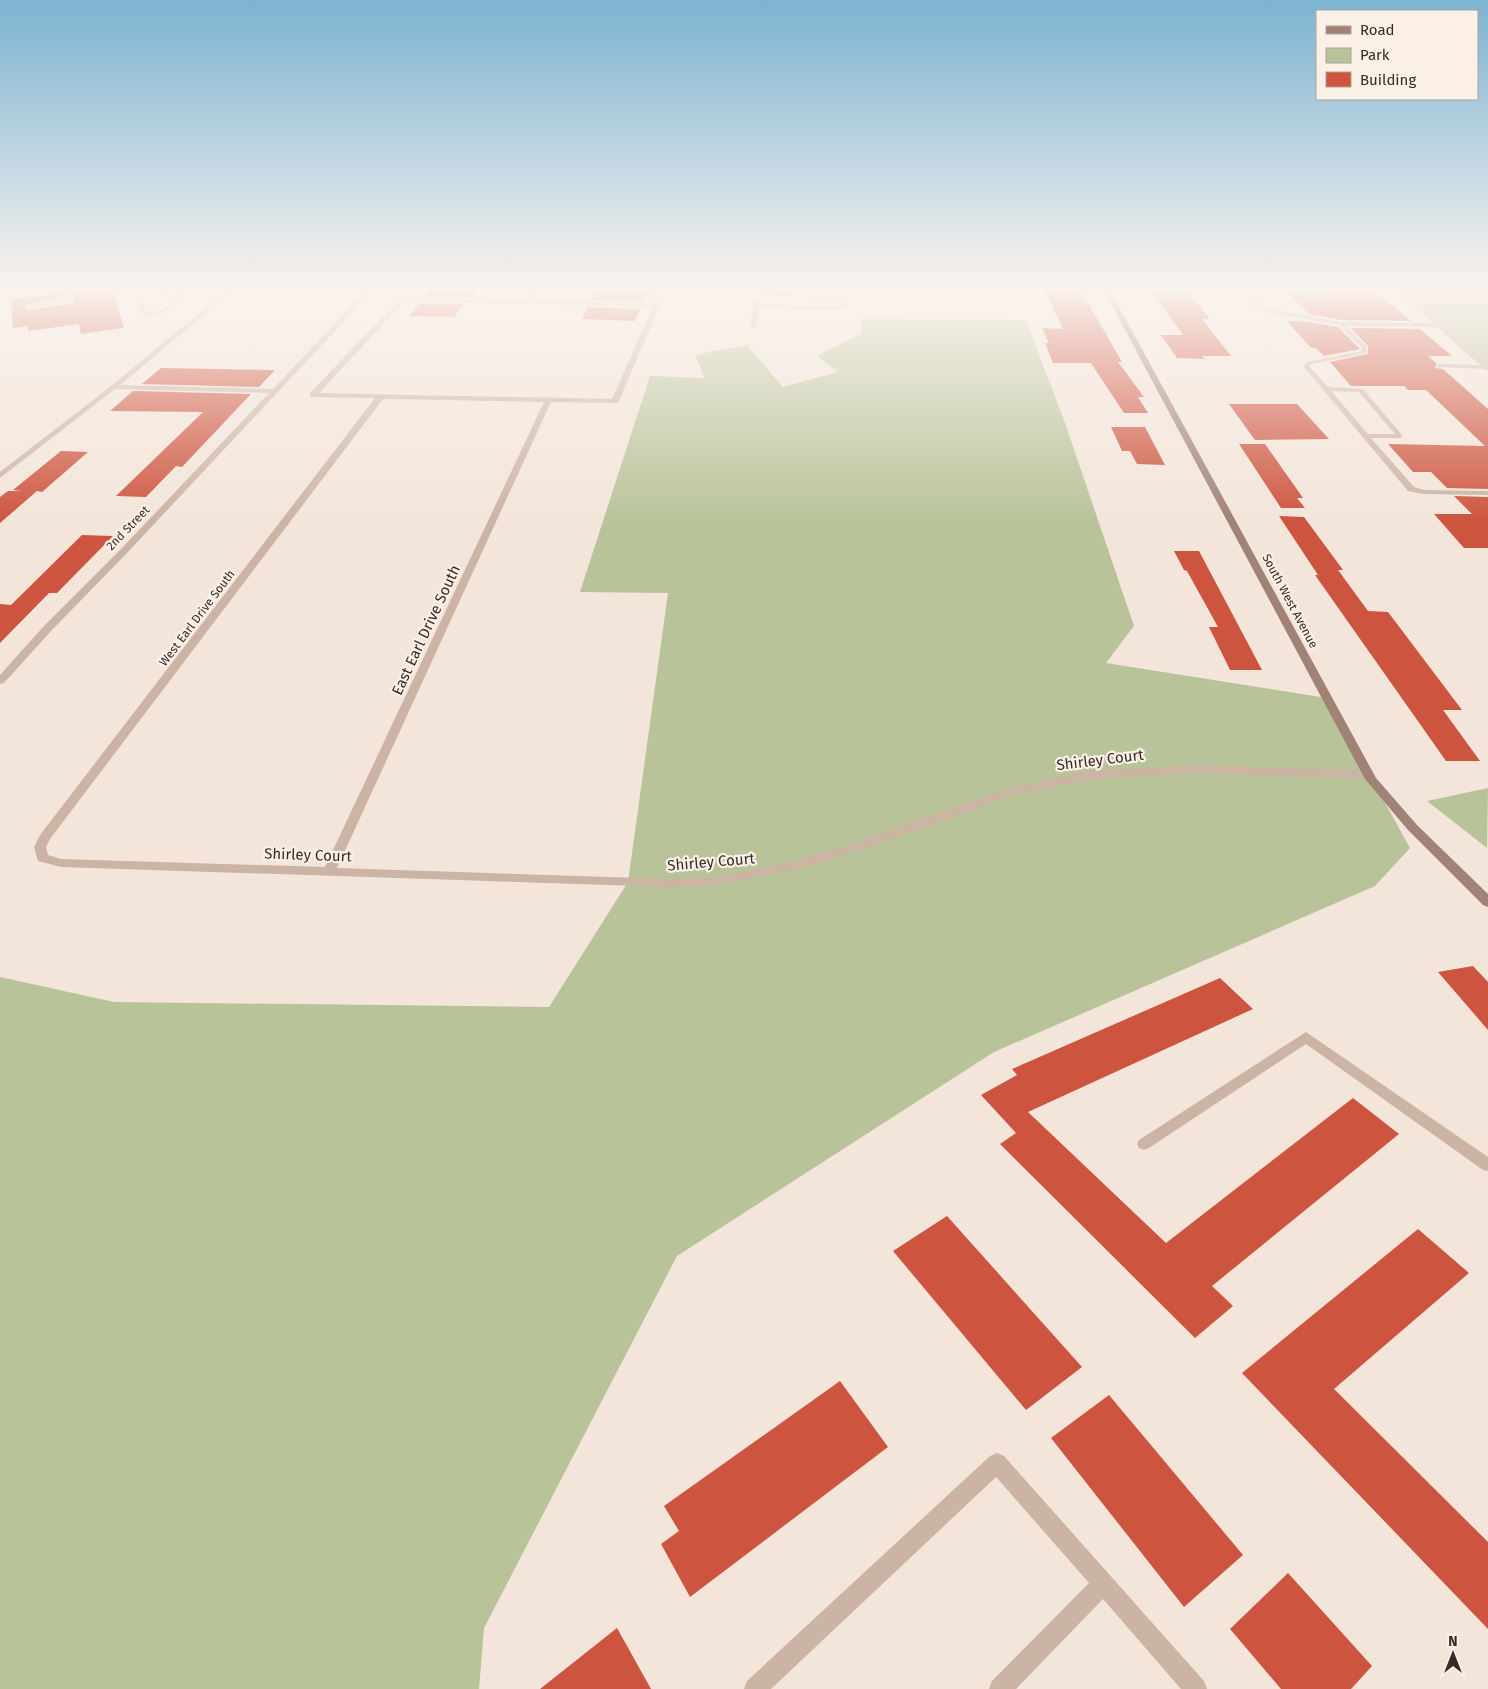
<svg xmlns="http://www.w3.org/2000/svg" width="1488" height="1689" font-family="'Fira Sans',sans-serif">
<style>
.green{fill:#b8c399}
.building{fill:#cd543e}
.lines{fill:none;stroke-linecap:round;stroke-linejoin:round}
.lane{fill:#ccb4a5;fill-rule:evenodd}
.street{fill:#ccb4a5;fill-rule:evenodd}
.secondary{fill:#a08276;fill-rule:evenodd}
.labels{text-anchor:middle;stroke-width:4.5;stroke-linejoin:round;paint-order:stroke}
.far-street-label{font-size:12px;fill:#372b27;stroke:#faf0e6}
.street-label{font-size:15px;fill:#372b27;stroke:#faf0e6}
</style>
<rect width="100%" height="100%" fill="#f3e5da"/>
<!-- green -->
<path class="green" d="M1394,285H1488V367Z
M862,319L1026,320L1065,423L1134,626L1106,663L1327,698L1410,848L1375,886L994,1052L677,1256L484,1628L479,1689H0V977L114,1002L549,1007L628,882L668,593L580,592L650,376L705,378L695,355L747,345L783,387L838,372L817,356L861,334Z
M1488,788L1487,848L1427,801Z"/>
<!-- building -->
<path class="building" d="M1319,285H1367L1411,321L1341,320L1309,314L1288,293L1328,294Z
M112,286L124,328L81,334L79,324L28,331V326L13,328L11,299L64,293L65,297L23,305L28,310L72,303L74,301L72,291Z
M434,286L478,287L470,297H425Z
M1044,288L1080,289L1122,362H1118L1144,397H1138L1148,413H1124L1091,363H1053L1045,343H1049L1042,328L1063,329Z
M597,292L646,293L643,301L592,300Z
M1152,292H1188L1210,319H1202L1231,356H1202L1205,359L1177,358L1161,335H1183Z
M420,303L464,304L454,317L409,316Z
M588,307L640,309L635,321L582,319Z
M1287,321L1309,322L1338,327L1360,349L1324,356L1316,348H1311Z
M1351,328L1420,329L1452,356H1428L1436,363L1435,368L1443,369L1488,409V489L1447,488L1431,472H1413L1388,444L1485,446L1426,390H1408L1404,386H1351L1330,362L1368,354V346Z
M161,368L275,370L259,387L142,384Z
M133,391L251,394L182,467L176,466L146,497L116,496L203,412L110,411Z
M1229,404H1297L1329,439L1255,440Z
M1111,427H1145L1165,465L1137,464L1130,451H1122Z
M1239,444H1265L1303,498H1297L1305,508H1281Z
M61,451L88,452L42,492L37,491L0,523V497L8,491H21L13,490Z
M1454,496L1488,497V548H1464L1434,514H1472Z
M1279,516L1304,517L1343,570H1338L1368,611L1388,612L1462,710H1443L1480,761H1446L1315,575H1318Z
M82,535L113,536L57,593H49L0,643V604L11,605Z
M1174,551H1199L1262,670H1230L1209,627H1218L1187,571L1184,570Z
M1473,966L1488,982V1030L1438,972Z
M1220,978L1253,1009L1028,1112L1166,1243L1353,1098L1399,1134L1212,1286L1233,1306L1195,1338L1000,1144L1016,1133L981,1095L1017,1075L1012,1069Z
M947,1216L1082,1367L1026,1410L893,1251Z
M1418,1229L1469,1273L1334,1389L1488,1542V1629L1242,1373Z
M840,1381L888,1447L690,1597L661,1544L679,1531L664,1506Z
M1109,1395L1243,1555L1184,1607L1051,1438Z
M1288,1573L1372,1666L1351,1689H1281L1230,1629Z
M617,1628L651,1689H540Z"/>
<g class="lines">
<!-- lane -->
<path class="lane" d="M78,285L69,288L72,301L28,308L25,306L67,299L64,286Z
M131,285H136L146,312L160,311L177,298L168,297L160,294L158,285H163L164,289L169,285H175L166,292C180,300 186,285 198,285L164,313L144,316L141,314Z
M412,285H417L405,300H401Z
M654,285H659L654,305L651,307L648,305Z
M1239,285H1244L1260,305L1268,309L1341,322L1433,323L1391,285H1397L1488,366V371L1484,369L1436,367V365L1438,364L1480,365L1437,327L1346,326L1367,347V353L1311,364L1310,367L1328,387L1363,389L1403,436L1400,438H1371L1414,487L1424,490L1488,491V495L1424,494L1408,491L1304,367L1306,362L1362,351V348L1339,325L1266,312L1256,307ZM1331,391L1359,392L1395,434H1368Z
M756,292L843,295L849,301L847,307L829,310L759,308L756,326L753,328L750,326L755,299H759V304L829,306L843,305V301L841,299L758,295Z
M1306,1032L1488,1157V1171L1483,1170L1306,1044L1149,1148L1144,1150L1139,1148L1137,1144L1139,1140Z"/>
<!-- street -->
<path class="street" d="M233,285H240L120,385L273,389L371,285H378L127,553L51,631L4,683L0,684V675L43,627L121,549L269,393L115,389L0,478V472L111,386Z
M536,285H542L533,300L657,303L660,305L618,403L551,402L337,868L670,879L718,877L800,860L861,841L1013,787L1090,771L1196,765L1369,771L1375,775L1369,779L1196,773L1090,779L1020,793L869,847L801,868L718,885L670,887L61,867L38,861L34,847L40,835L375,398L313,397H310V393L401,298L527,300ZM405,301L653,307L612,399L319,393ZM383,399L544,402L325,867L61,859L48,855L46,847L50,839Z
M997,1453L1004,1456L1204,1681L1207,1689H1181L1103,1599L1016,1689H989L992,1681L1089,1583L996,1477L771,1689H744L747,1681L990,1456Z"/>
<!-- secondary -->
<path class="secondary" d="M1101,285H1107L1376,778L1417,825L1488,894V907L1483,905L1408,830L1365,779Z"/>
</g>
<!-- sky -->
<linearGradient id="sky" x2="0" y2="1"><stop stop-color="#7bb3d1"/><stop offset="0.55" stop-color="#faf3ee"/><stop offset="1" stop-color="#faf3ee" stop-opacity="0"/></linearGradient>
<rect width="1488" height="522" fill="url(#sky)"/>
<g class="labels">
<!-- far-street labels -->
<g class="far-street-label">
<text transform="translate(128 528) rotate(-46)" y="4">2nd Street</text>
<text transform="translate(1290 601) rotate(62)" y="4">South West Avenue</text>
<text transform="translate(197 618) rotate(-53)" y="4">West Earl Drive South</text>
</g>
<!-- street labels -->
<g class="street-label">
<text transform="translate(426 630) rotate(-65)" y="5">East Earl Drive South</text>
<text transform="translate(1100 760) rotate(-7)" y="5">Shirley Court</text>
<text transform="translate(308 855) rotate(2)" y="5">Shirley Court</text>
<text transform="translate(711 862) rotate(-5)" y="5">Shirley Court</text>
</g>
</g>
<!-- legend -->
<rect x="1316" y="10" width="162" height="90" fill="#faf0e6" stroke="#aca19a"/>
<rect x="1326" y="26" width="25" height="8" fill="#a08276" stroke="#aca19a"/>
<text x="1360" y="35" font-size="15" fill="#372b27">Road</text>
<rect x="1326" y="48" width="25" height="15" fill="#b8c399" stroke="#aca19a"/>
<text x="1360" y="60" font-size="15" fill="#372b27">Park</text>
<rect x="1326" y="72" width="25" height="15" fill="#cd543e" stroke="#aca19a"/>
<text x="1360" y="85" font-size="15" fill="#372b27">Building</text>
<!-- north arrow -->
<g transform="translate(1453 1654)" stroke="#faf0e6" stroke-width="4" paint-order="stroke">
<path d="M0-4L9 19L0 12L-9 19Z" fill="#372b27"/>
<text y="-8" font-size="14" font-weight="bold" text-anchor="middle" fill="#372b27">N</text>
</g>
</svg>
